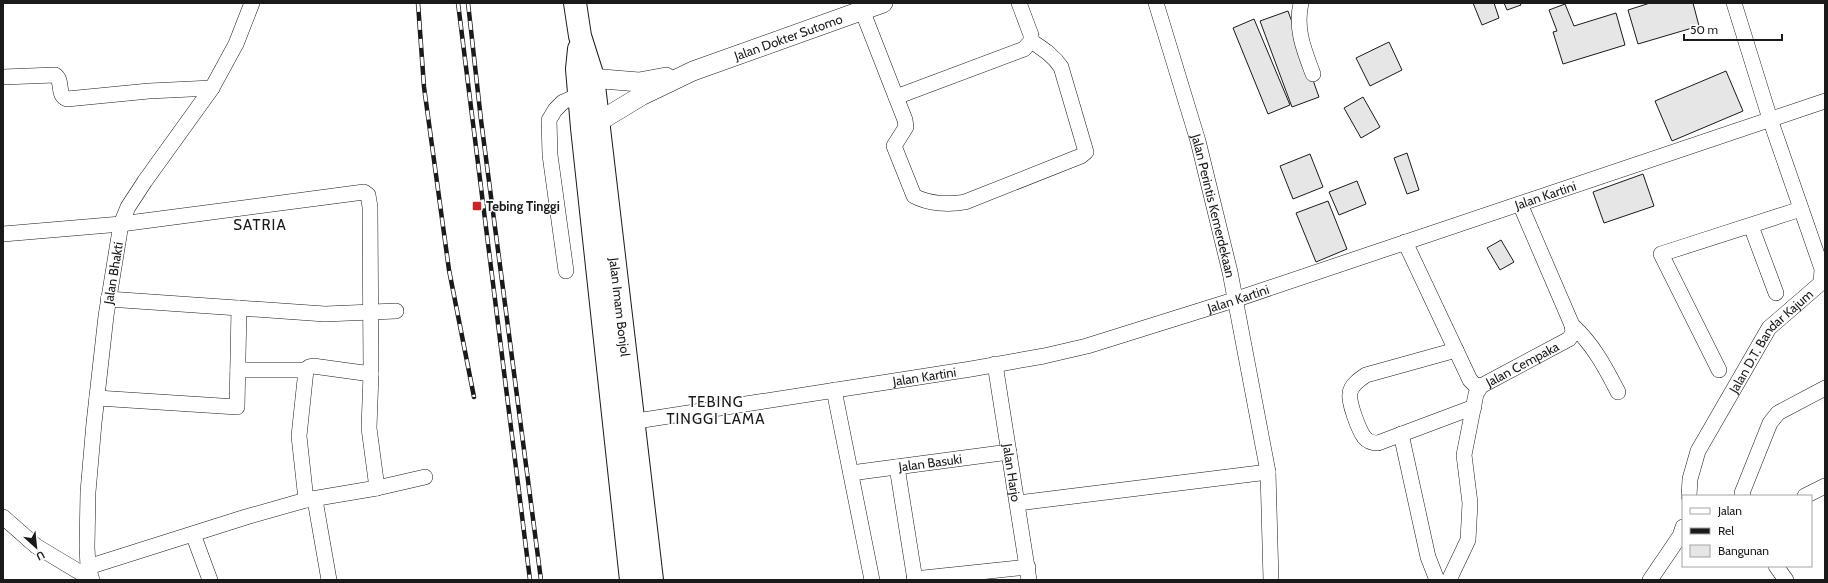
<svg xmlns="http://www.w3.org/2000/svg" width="1828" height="583" font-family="Cabin,sans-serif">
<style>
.building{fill:#e6e6e6;stroke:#1a1a1a}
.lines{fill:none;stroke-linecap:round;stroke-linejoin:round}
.minor-casing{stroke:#1a1a1a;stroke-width:16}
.major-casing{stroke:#1a1a1a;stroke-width:20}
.highway-casing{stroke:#1a1a1a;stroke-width:24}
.minor{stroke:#fff;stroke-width:15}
.major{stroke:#fff;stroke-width:19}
.highway{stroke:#fff;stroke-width:22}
.rail-casing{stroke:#1a1a1a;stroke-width:4.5}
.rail{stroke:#fff;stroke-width:3;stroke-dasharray:9;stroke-linecap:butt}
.poi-dot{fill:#c62828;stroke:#fff;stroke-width:1.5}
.labels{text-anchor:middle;stroke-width:3;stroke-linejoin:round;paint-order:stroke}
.street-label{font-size:13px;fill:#1a1a1a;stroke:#fff}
.poi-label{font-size:13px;font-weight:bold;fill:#1a1a1a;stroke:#fff;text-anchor:start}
.quarter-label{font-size:15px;letter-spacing:1px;fill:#1a1a1a;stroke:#fff}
</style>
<rect width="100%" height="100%" fill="#fff"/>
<!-- building -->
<path class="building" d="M1473,3H1494L1499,18L1482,25Z
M1504,3H1520L1521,5L1507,10Z
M1650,3H1693L1699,26L1638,44L1628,10Z
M1565,4L1574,26L1616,13L1625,45L1563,64L1553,32L1557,31L1549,10Z
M1288,11L1319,97L1292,107L1260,21Z
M1254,19L1290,105L1268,114L1233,28Z
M1389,42L1402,70L1370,86L1356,58Z
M1726,71L1743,111L1672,141L1655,101Z
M1363,97L1380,127L1361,138L1344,108Z
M1407,153L1419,190L1407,194L1394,158Z
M1310,154L1323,187L1293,199L1280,166Z
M1643,174L1654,206L1604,223L1593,192Z
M1357,181L1366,204L1339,215L1329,192Z
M1328,201L1347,249L1316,262L1296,213Z
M1501,240L1514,262L1500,270L1487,248Z"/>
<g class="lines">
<defs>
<g id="minor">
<path id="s1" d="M1156,3L1198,141L1230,272L1268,472L1271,580"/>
<path d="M1301,3C1295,29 1304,50 1313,74"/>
<path d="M862,10L905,120L906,127L894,146L914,196C929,204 949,205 965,202L1081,156L1086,152L1061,67C1053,55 1043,49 1031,41"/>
<path d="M3,77L55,75C64,81 56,95 67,99L149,91L212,88"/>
<path d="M896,97L1024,49L1031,41V35L1019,3"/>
<path d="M1751,226L1776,293"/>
<path d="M3,234L121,224L364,192L368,195L370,207L371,374L369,428L377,488"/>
<path d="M1405,242L1470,380L1475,385L1481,386"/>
<path d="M566,271L550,155L549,120L555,110L563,102L579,95"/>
<path d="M108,299L325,314L396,311"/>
<path d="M1572,325C1593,344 1605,367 1618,392"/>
<path d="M1456,350L1366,375C1360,379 1351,385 1350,393C1348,402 1359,430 1364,437C1368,442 1372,443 1378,443L1474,407"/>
<path id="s2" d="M995,364L1029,580"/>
<path d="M238,370H306"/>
<path d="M1719,370L1661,254L1801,209"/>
<path d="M834,390L872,580"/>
<path d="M97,398L237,407L239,308"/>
<path id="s3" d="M624,423L971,369L1044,356L1087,346L1234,300L1825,101"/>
<path d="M1401,434L1428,557L1437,580"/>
<path d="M897,467L915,580"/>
<path id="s4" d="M851,473L1009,452"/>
<path id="s5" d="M1689,496L1690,479L1698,451L1769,328L1821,283L1822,269L1770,119L1734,3"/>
<path d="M1743,496L1742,493L1770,423L1778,413L1825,388"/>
<path d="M1805,496L1825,486"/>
<path d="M306,500L299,436L306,370L309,367L313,366L371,374"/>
<path d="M315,500L329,580"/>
<path d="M1018,503L1268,472"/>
<path d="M3,517L36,546L91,579"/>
<path d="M193,534L210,580"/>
<path d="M1776,566L1786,580"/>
<path d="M88,567L246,517L306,500L377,488L425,477"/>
<path d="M914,579L1028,567"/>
<path id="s6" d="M92,580L88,567L87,547L88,492L94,423L106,316L121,224L128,207L145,181L212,88L236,44L252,3"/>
<path id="s7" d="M1449,580L1468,540L1470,503L1464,455L1476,394L1481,386L1569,339L1573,333L1572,325L1520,204"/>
<path d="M1650,580L1680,536L1683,527"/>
</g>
<g id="major">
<path d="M578,77L639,82L666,77"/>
<path id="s8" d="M586,127L598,122L641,96L693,71L883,3"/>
</g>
<g id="highway">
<path id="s9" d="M575,3L580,36L593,77L652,580"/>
<path d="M579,49L577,69L582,128L631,580"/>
</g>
</defs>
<!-- minor casing -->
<use href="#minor" class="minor-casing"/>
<!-- major casing -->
<use href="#major" class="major-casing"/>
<!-- highway casing -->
<use href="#highway" class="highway-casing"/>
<!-- minor -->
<use href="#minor" class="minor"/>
<!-- major -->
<use href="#major" class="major"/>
<!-- highway -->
<use href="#highway" class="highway"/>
<defs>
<path id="rail" d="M418,3L424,87L449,270L474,397
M458,3L530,580
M468,3L481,120L541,580"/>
</defs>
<!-- rail casing -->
<use href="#rail" class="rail-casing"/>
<!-- rail -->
<use href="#rail" class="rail"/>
</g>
<!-- markers -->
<rect class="poi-dot" x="472" y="201" width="10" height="10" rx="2"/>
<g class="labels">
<!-- street labels -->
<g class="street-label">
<text dy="5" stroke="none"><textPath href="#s8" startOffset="222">Jalan Dokter Sutomo</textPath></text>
<text dy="5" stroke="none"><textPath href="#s3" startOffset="952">Jalan Kartini</textPath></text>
<text dy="5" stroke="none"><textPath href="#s1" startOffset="211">Jalan Perintis Kemerdekaan</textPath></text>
<text dy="5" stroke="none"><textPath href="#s6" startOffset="309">Jalan Bhakti</textPath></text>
<text dy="5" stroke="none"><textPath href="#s3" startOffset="628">Jalan Kartini</textPath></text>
<text dy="5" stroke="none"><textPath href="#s9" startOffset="308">Jalan Imam Bonjol</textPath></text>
<text dy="5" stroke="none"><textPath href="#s5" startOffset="179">Jalan D.T. Bandar Kajum</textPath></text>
<text dy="5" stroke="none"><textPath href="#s7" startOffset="248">Jalan Cempaka</textPath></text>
<text dy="5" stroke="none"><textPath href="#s3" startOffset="304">Jalan Kartini</textPath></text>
<text dy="5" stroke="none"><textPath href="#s4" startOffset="80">Jalan Basuki</textPath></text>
<text dy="5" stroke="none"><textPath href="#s2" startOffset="110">Jalan Harjo</textPath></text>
</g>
<!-- poi labels -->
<g class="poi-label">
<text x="486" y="211">Tebing Tinggi</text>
</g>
<!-- quarter labels -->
<g class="quarter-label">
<text x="260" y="230">SATRIA</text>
<text x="716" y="407">TEBING<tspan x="716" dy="17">TINGGI LAMA</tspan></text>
</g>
</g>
<!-- border -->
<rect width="1828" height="583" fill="none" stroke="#1a1a1a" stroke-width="8"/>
<!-- legend -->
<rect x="1682" y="495" width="130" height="72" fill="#ffffff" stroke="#a3a3a3"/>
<rect x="1690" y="508" width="20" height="6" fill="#ffffff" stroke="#a3a3a3"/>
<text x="1718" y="515" font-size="12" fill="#1a1a1a">Jalan</text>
<rect x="1690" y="528" width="20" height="6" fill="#1a1a1a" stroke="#a3a3a3"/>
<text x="1718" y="535" font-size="12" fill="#1a1a1a">Rel</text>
<rect x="1690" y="545" width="20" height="12" fill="#e6e6e6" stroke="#a3a3a3"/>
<text x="1718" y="555" font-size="12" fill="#1a1a1a">Bangunan</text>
<!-- north arrow -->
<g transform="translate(36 547) rotate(153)" stroke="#ffffff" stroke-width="3" paint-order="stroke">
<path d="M0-3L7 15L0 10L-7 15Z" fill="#1a1a1a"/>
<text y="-6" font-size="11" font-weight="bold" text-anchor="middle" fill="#1a1a1a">U</text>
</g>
<!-- scale -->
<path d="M1684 34v6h98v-6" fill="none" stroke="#1a1a1a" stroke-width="2"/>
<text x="1690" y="34" font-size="12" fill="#1a1a1a" stroke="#ffffff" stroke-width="3" paint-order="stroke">50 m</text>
</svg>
